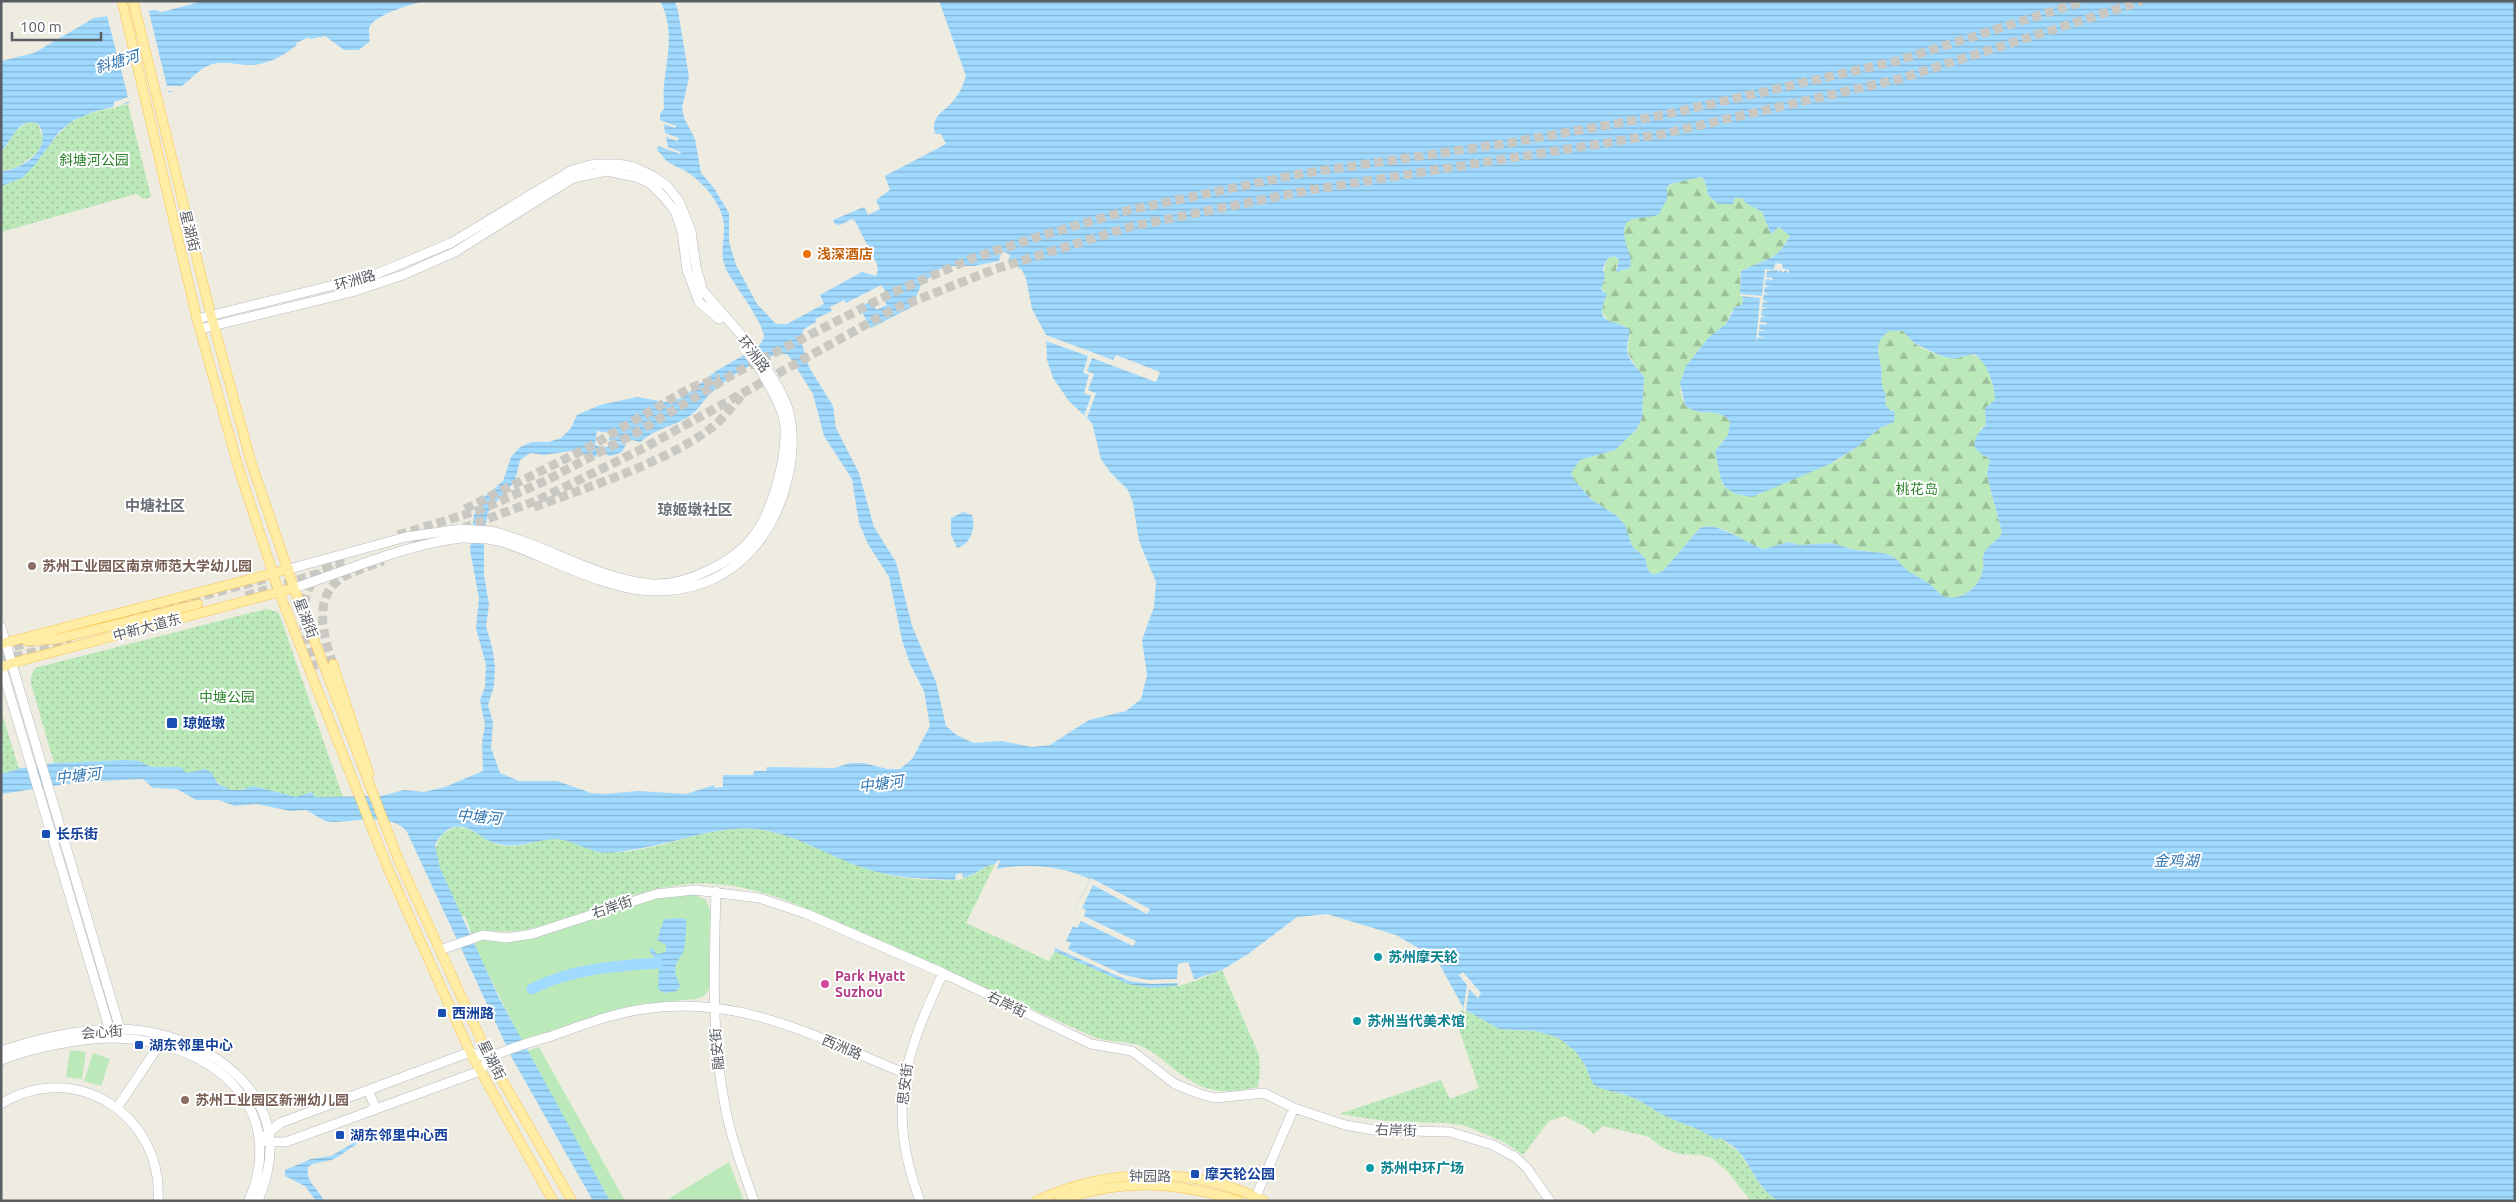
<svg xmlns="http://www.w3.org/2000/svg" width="2516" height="1202" font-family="Ubuntu,'Noto Sans SC',sans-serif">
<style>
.grass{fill:#bce9ba}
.forest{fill:url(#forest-firs)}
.park{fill:url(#park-dots)}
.water{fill:url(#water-rules);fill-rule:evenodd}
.pier{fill:#eeebe1}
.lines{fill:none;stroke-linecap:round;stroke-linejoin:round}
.river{stroke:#a0daff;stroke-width:11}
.primary-tunnel{stroke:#c9c8c2;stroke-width:9;stroke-dasharray:9 4.5;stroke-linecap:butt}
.secondary-casing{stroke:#b7bbc1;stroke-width:10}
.primary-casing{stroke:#ffc449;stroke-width:10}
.secondary{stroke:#fff;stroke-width:9}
.primary{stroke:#ffeca5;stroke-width:9}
.secondary-bridge-casing{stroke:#b7bbc1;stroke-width:10;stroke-linecap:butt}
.secondary-bridge{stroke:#fff;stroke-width:9}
.food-dot{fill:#e8710a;stroke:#fff;stroke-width:2}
.education-dot{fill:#8d6e63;stroke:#fff;stroke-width:2}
.transit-dot{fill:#1a4fb4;stroke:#fff;stroke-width:2}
.culture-dot{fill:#0f9aa8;stroke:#fff;stroke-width:2}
.hotel-dot{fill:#d1479c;stroke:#fff;stroke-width:2}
.labels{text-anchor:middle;stroke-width:4;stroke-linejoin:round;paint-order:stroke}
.park-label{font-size:14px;fill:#2b822b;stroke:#fff}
.street-label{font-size:14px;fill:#595e63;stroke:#fff}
.food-label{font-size:14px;font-weight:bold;fill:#c56008;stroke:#fff;text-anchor:start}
.education-label{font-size:14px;font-weight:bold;fill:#785e54;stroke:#fff;text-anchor:start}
.transit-label{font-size:14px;font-weight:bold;fill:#164399;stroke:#fff;text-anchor:start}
.culture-label{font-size:14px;font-weight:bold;fill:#0d838f;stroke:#fff;text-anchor:start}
.hotel-label{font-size:14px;font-weight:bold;fill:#b23c85;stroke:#fff;text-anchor:start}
.water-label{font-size:15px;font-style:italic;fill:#3175b2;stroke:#fff}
.neighbourhood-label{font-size:15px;font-weight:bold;fill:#6a7076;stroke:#fff}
</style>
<defs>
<pattern id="forest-firs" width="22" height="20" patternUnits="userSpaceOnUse" patternTransform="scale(1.25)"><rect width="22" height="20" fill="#bce9ba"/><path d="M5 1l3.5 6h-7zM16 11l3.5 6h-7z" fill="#9cc09b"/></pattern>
<pattern id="park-dots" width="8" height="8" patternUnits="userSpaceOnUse" patternTransform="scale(1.25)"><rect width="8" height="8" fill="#bce9ba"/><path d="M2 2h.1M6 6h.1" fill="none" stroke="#9cc09b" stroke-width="1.8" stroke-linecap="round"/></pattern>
<pattern id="water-rules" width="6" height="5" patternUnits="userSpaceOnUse" patternTransform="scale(1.25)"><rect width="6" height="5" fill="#a0daff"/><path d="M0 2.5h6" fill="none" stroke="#85b4d2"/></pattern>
</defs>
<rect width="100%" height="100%" fill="#eeebe1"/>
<!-- grass -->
<path class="grass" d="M691,893L706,900L710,911L709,989L704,996L696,999L640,1004L521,1040L478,953L474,941L484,938L498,940L643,900Z
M539,1047L625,1201H610L527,1051Z
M70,1050L86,1052L82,1079L66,1077Z
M93,1053L110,1059L101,1086L84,1081Z
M729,1162L744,1201H665Z"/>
<!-- forest -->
<path class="forest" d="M1700,177L1705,181L1707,190L1744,199V202L1762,212L1771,234L1779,227L1790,235L1781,250L1773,257L1741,271C1738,283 1744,293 1742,305C1738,307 1732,310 1730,314C1728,318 1728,321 1725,325C1704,345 1668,371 1685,405C1700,419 1719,406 1730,421L1728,435L1717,448L1722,483L1726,488L1758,495L1782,483L1836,461L1857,447L1880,428L1892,423L1893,410L1888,409C1884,403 1887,399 1885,394C1879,379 1883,380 1881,367C1879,353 1873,342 1889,331H1903C1908,334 1909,339 1913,342C1920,348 1933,353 1941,356C1951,360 1957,357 1967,355C1986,351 1992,382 1995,395V400L1985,408L1986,425L1980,429L1987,457L1990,460L1987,474L1989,484L2002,532C1999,541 1988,544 1984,553C1982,558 1984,563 1983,569C1979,588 1962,602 1942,596L1930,584L1908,571L1894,557L1883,553L1855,550L1832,543L1800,545L1788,542L1764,549C1744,544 1722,520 1700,528L1663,571L1653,575L1648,570L1645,558L1632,546L1624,525L1617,516L1592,500L1574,480L1571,473L1580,460L1615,450L1637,429L1642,417L1644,377C1635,362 1623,357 1630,337L1625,326L1609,322L1602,312L1605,291L1601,290C1605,278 1603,269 1608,258L1615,256L1619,260L1616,268L1617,272L1630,268C1632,252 1619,239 1626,223C1647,206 1662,232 1667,188L1674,182Z"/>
<!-- park -->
<path class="park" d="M128,104L151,197L144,199L136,194L1,232V186L22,178L42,155L37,153L16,168L1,171V151L7,145L14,132L28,122L38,124L43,139L39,151L43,154C74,111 82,116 128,104Z
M266,609L278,612L281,619L343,797H316L310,792C305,795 302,797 296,797C283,797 266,787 251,788C243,788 237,792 228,789C217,786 218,779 211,775C203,770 194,774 185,773L180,767H150L139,761L127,760L54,763L31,684V677L35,668Z
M1,710L19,769L1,774Z
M455,827C471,826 481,838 496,844C516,851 536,839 555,839C576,839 592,853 618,852C668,850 711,822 762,830C802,837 837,859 875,871C899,879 929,881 954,880C971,880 980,867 995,864L966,923L1049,961L1058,945L1195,981L1222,970L1259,1055L1260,1071L1258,1087C1216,1096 1202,1091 1169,1065C1160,1058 1152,1051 1141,1046C1125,1040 1107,1043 1092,1036C1010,1000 931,961 849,927C812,911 774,893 734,886C661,873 598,912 530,929C510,934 491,929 471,933L465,916L460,917L440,868L435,849L442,834Z
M1464,1009L1499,1029L1536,1031L1559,1038L1575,1051L1584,1063L1593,1084C1603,1091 1614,1091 1626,1095C1641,1100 1653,1110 1667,1117C1684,1125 1701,1128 1716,1140L1720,1138L1739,1152L1761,1186L1780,1201H1751L1727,1171L1712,1158L1700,1155L1680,1154L1665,1149L1649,1137L1603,1126L1594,1134L1586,1127L1564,1116L1549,1121L1523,1155L1504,1142L1466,1126L1446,1123L1385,1121L1339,1114L1441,1080L1450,1099L1479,1088L1454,1015Z"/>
<!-- water -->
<path class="water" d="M203,1H425C412,4 377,14 370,26C367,31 371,37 369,42L359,50H344L325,36L310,39L309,37L296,43L297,45C283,56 266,66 247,65C235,64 225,61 212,64C197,69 188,84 174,91L93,112L74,120L59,132L34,166L22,178L1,186V171C23,170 55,147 38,124C19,115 12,141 1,151V61L34,53L94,18L155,10L162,12Z
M660,1H675L678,11L689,77L682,108L684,118L695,139L701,173L714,188L729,213V242L736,265L757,304L776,324H787L824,304L820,295L862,272L876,276L878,270L877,264L855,221L852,219L840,225L835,224L833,220L864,207L868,215L880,209L876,200L890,190L885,176L946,144L941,134H935C930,115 944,113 954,100C960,93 963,85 966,76L939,1H2515V1201H1780C1759,1192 1753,1168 1739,1152C1734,1146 1727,1142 1720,1138L1716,1140C1701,1128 1684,1125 1667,1117C1653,1110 1641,1100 1626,1095C1614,1091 1603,1091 1593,1084L1584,1063L1575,1051L1559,1038L1536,1031L1499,1029L1464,1009L1436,958L1396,935L1327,914L1297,917L1248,954L1222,970L1175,986L1151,988L1128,984L1054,951L1090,879C1062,866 1027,863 997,869L1000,861L998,860L995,864C982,866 976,875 963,878L962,873L956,874L955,880C923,879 889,878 858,866C826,854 797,836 763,830C719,823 679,843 636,849C624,851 611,854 599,852C584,849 570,839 555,839C534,840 517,850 495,843C480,839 471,824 454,827C445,829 439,837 435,845L440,868L499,998L610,1201H593L512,1058L407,832C392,812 355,822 332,822L325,821L306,810L290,811L257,804L235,806L219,800H196L177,789L153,788L143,779L79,782L1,794V774L22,768L54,763L127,760L139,761L151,767H180L187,773L205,769L212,773L218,784L231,790H241L253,786L296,797L312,792L315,797H321L381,796L404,790L424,792L445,787L483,771L482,742L485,725L480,700L485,687L486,665L476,628L479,598L470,550L474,515L481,500L503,481L511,457L520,447L532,442H549L561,438L571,428L577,415L600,405L637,397L665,402L682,398L716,371L758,347L764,338C765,324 734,285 726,269C719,253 725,240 724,224C722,204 703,182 687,172C681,168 673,166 667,161C663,158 662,153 657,151L658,146L680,154L681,152L668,147L666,137L677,141L679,138L665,133L664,124L675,128L676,126L660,120V114L664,109C664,101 663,93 664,86C667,55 675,30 660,1ZM1701,177L1705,181L1708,195L1718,204H1733L1735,197L1744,199V202L1762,212L1771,234L1779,227L1790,236L1781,250L1773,257L1741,271L1740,296L1743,297L1742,305L1735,307L1726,324L1709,337L1686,366L1680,383L1685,405C1700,419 1719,406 1730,421L1728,435L1715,451L1721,480L1726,488L1736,494L1752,497L1830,464L1857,447L1880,428L1894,422L1895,412C1892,411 1890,410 1888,408C1883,404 1887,398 1885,393C1879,380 1883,378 1881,367C1878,352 1874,342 1889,331H1903L1914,343L1941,356L1954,359L1974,354C1987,361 1995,386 1995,400L1985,408L1986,425C1979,431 1968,444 1980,453C1983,456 1987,456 1990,460L1987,474L1989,484L2002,532C1999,541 1988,544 1984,553C1982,558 1984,563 1983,569C1979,588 1962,602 1942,596L1930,584L1908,571L1894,557L1883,553L1855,550L1832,543L1800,545L1788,542L1764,549C1746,544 1718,520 1700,528L1663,571L1653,575L1648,570L1645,558L1632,546L1625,525L1617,516L1592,500L1574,480L1571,473L1580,460L1615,450L1637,429L1642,417L1644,377C1638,367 1628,362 1627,349C1627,341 1631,336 1629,329C1612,317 1593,327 1607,294L1601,290L1605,277L1603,268L1608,258L1615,256L1619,260L1616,272L1630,268C1634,252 1619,240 1626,223C1637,214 1648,220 1659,214L1667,199V188L1670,184ZM1002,251L1010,255L1008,262L1022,270L1026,278L1032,309L1046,335L1047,360L1053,378L1069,401L1092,423L1101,459L1110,472L1128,490L1133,503L1139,541L1156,582L1154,607L1142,640L1147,675L1141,699L1126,711L1089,720L1050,745L1032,747L1001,741L974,743L958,736L946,726L936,682L912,626L896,562L874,527L859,473L836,428L833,406L809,367L800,337L804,329L816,322L815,319L832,311L830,307L844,300L846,303L881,285L886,292L882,296L887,305L876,310L872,301L859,307L871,328L912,307L921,285L940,269L950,266H974L999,261ZM782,354H787L791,359L813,394L824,436L852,479L859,523L868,544L889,577L902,640L910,664L924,691L930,726L912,759L900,769H888L863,763H851L834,768L767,767L766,771H754L753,775H723V787L715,788L714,785L686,794L638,791L605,794L591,793L557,781H519L500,773L491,748L493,723L488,705L494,686L495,668L493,651L486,626L489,605L484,574V531L489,510L515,481L520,460L530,453L544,455L570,451L597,457V453H601V447L595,445L597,431L610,433L609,440L626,443L628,439L640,442C657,428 672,427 688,417C697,412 702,402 709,395C723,380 763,355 782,354Z
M609,441L626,444L622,452L610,456L604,454L605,447H608Z
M963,512L972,515C976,528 971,544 957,548L951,534V518Z
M681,918L686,919C687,920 685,948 684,950C682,958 675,961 675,971C675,976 679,981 680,986L677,991L664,993L658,989L659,966L649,949L652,948L657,954L666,952V945L657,940L664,919Z
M355,1142L357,1144C350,1148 340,1156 334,1159C325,1163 315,1161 308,1167C305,1182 319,1189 324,1201H316L305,1186L285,1176V1170L311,1159L331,1156Z"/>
<!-- pier -->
<path class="pier" d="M148,8L167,86H181L179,91H168L169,95L131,106L129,101L113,109L114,102L128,97L107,16Z
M1775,263L1782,264L1783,269L1789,270V274L1787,271H1784V273L1780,270L1778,273V270L1767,271L1766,277L1773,278L1772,280L1766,279L1765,285H1771L1765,287L1764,292L1770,295L1764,294L1763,300L1769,303L1763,302L1762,307L1768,308L1762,309L1761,315L1767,317H1761L1760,322L1767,323L1766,325L1760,324L1759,329L1766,331H1759L1758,335L1765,338L1758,337L1756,343L1760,298L1740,296V294L1762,296L1765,269L1774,270Z
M1046,335L1113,360L1116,355L1160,372L1156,382L1092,358L1087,371L1094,374L1088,390L1096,393L1087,418L1084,416L1091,396L1084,393L1089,375L1083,373L1088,356L1046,341Z
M1091,878L1150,909L1147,914L1093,885L1082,908L1086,910L1084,916L1136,941L1133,946L1081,921L1077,928L1073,926L1066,941L1071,943L1068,949L1124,975L1148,980L1177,979L1178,964L1188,962L1195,981L1178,986L1177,983L1151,984L1129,981L1055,948Z
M1463,972L1481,993L1478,998L1469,989L1466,1012L1463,1011L1467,985L1459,975Z"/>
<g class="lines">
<!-- river -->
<path class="river" d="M532,989C570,969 614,966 658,963"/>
<!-- primary-tunnel -->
<path class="primary-tunnel" d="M534,507C588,487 664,463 710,429C722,420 732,406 742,395
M465,509L591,446L690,388L720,378
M463,528L538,500L642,449L894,309L995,269L1133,226L1310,190L1662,134L1899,79L2142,1
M398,535L480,510L547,480L634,434L737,372L892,293L973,258L1047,234L1130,210L1299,174L1509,143L1663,115L1897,61L2084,1
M413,544L444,534
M246,596L346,565
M87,627L265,579
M1,650L35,641
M1,660L72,643
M333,664C323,635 312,596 343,577C355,570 370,566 383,561
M314,670C301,624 291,581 344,557"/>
<defs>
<path id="secondary" d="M197,319L374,275L451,243L572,170L594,164H618L634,167L653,176L667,186L679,201L691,231L696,267L703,291L751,346
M200,329L352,292L403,275L455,252L573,178L607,171L636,177L651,184L662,195L675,211L682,231L687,270L699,302L719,319
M490,531C543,543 599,580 652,584C671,585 690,579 707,571C748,552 765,528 777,484C782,466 786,447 785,428C784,406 768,385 758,366
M488,539L503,542C546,557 609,591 653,591C726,592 772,545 788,477C792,459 794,436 790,417C786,397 774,380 763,363
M289,569L406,537L461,529
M294,588C349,570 404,545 461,538
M1,627L120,1029L115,1038
M1,665L110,1031L115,1038
M716,891C714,963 711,1035 725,1106C731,1138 743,1170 754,1201
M440,950L483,935L506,938L532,934L656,894L695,890L759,898L807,914L943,973L1091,1044L1132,1051L1175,1084L1200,1094L1215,1098L1264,1093L1294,1108L1345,1125L1374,1130L1450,1132L1493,1145L1515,1157L1527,1168L1550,1201
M1,1051C39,1038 81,1029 121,1029C184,1030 265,1071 270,1142C271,1162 266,1182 258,1201
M1,1060C32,1048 84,1037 116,1038C208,1041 290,1103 249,1201
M368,1090L376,1109
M1,1104C75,1058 164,1116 158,1201
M117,1108L162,1041
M266,1135L280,1123L470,1052L490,1059
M260,1141L286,1142L480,1071C483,1067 486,1061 490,1059C502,1049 541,1040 557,1034C586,1024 614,1013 644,1009C739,994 819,1038 904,1073
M920,1201C886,1109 904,1057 943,973
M1254,1201L1294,1108"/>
<path id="primary" d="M122,1L197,319L238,466L279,592L386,864L470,1052L553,1201
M133,1L211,315L251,462L294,588L399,861L490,1059L572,1201
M27,641L57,639L198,604
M1,644L289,569
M333,664L369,774
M1,668L12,663L294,588
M1036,1201C1107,1167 1194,1166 1264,1201
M1059,1201C1119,1178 1178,1182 1239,1201"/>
</defs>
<!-- secondary casing -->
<use href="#secondary" class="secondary-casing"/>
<!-- primary casing -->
<use href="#primary" class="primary-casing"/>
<!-- secondary -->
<use href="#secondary" class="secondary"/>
<!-- primary -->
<use href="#primary" class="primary"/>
<defs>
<path id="secondary-bridge" d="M751,346L763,363
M745,350L758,366
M461,529L490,531
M461,538L488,539"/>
</defs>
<!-- secondary-bridge casing -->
<use href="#secondary-bridge" class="secondary-bridge-casing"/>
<!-- secondary-bridge -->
<use href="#secondary-bridge" class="secondary-bridge"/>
</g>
<!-- markers -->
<circle class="food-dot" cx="807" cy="254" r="5"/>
<g class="education-dot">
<circle cx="32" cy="566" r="5"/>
<circle cx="185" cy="1100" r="5"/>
</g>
<g class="transit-dot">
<rect x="166" y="717" width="12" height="12" rx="2.5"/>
<rect x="41" y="829" width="10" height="10" rx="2.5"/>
<rect x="437" y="1008" width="10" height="10" rx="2.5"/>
<rect x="134" y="1040" width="10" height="10" rx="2.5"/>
<rect x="335" y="1130" width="10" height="10" rx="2.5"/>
<rect x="1190" y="1169" width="10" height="10" rx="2.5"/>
</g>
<g class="culture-dot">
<circle cx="1378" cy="957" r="5"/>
<circle cx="1357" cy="1021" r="5"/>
<circle cx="1370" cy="1168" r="5"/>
</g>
<circle class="hotel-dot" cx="825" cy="984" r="5"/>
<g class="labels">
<!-- park labels -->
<g class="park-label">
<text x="94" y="165">斜塘河公园</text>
<text x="1917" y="494">桃花岛</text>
<text x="227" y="702">中塘公园</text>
</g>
<!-- street labels -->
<g class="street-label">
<text transform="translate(190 231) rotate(76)" y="5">星湖街</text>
<text transform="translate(355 280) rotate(-16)" y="5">环洲路</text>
<text transform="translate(754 354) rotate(53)" y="5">环洲路</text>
<text transform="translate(306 618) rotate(69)" y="5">星湖街</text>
<text transform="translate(147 627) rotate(-15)" y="5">中新大道东</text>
<text transform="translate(612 907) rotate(-19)" y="5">右岸街</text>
<text transform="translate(1007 1004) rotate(26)" y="5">右岸街</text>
<text transform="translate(102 1032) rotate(-4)" y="5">会心街</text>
<text transform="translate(842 1047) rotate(23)" y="5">西洲路</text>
<text transform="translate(717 1049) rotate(-95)" y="5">融安街</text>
<text transform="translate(492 1060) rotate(63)" y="5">星湖街</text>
<text transform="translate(905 1084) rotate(-83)" y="5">思安街</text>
<text transform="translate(1396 1130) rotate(2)" y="5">右岸街</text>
<text transform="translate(1150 1176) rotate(1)" y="5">钟园路</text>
</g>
<!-- food labels -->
<g class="food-label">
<text x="817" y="259">浅深酒店</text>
</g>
<!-- education labels -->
<g class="education-label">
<text x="42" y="571">苏州工业园区南京师范大学幼儿园</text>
<text x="195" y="1105">苏州工业园区新洲幼儿园</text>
</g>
<!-- transit labels -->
<g class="transit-label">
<text x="183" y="728">琼姬墩</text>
<text x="56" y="839">长乐街</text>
<text x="452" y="1018">西洲路</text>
<text x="149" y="1050">湖东邻里中心</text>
<text x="350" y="1140">湖东邻里中心西</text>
<text x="1205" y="1179">摩天轮公园</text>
</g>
<!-- culture labels -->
<g class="culture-label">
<text x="1388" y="962">苏州摩天轮</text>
<text x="1367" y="1026">苏州当代美术馆</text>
<text x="1380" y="1173">苏州中环广场</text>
</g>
<!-- hotel labels -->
<g class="hotel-label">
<text x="835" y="981">Park Hyatt<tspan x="835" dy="16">Suzhou</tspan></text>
</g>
<!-- water labels -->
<g class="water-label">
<text transform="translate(117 62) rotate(-17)" y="5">斜塘河</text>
<text transform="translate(78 776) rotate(-6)" y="5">中塘河</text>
<text transform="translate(881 784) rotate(-8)" y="5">中塘河</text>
<text transform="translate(479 817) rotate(5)" y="5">中塘河</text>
<text x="2176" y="866">金鸡湖</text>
</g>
<!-- neighbourhood labels -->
<g class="neighbourhood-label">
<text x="155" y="511">中塘社区</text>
<text x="695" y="515">琼姬墩社区</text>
</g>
</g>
<!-- border -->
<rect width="2516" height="1202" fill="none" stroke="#595e63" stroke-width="5"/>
<!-- scale -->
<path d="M12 32v8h89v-8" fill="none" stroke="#595e63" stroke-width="2.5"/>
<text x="20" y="32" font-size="15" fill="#595e63" stroke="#ffffff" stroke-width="4" paint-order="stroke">100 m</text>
</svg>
